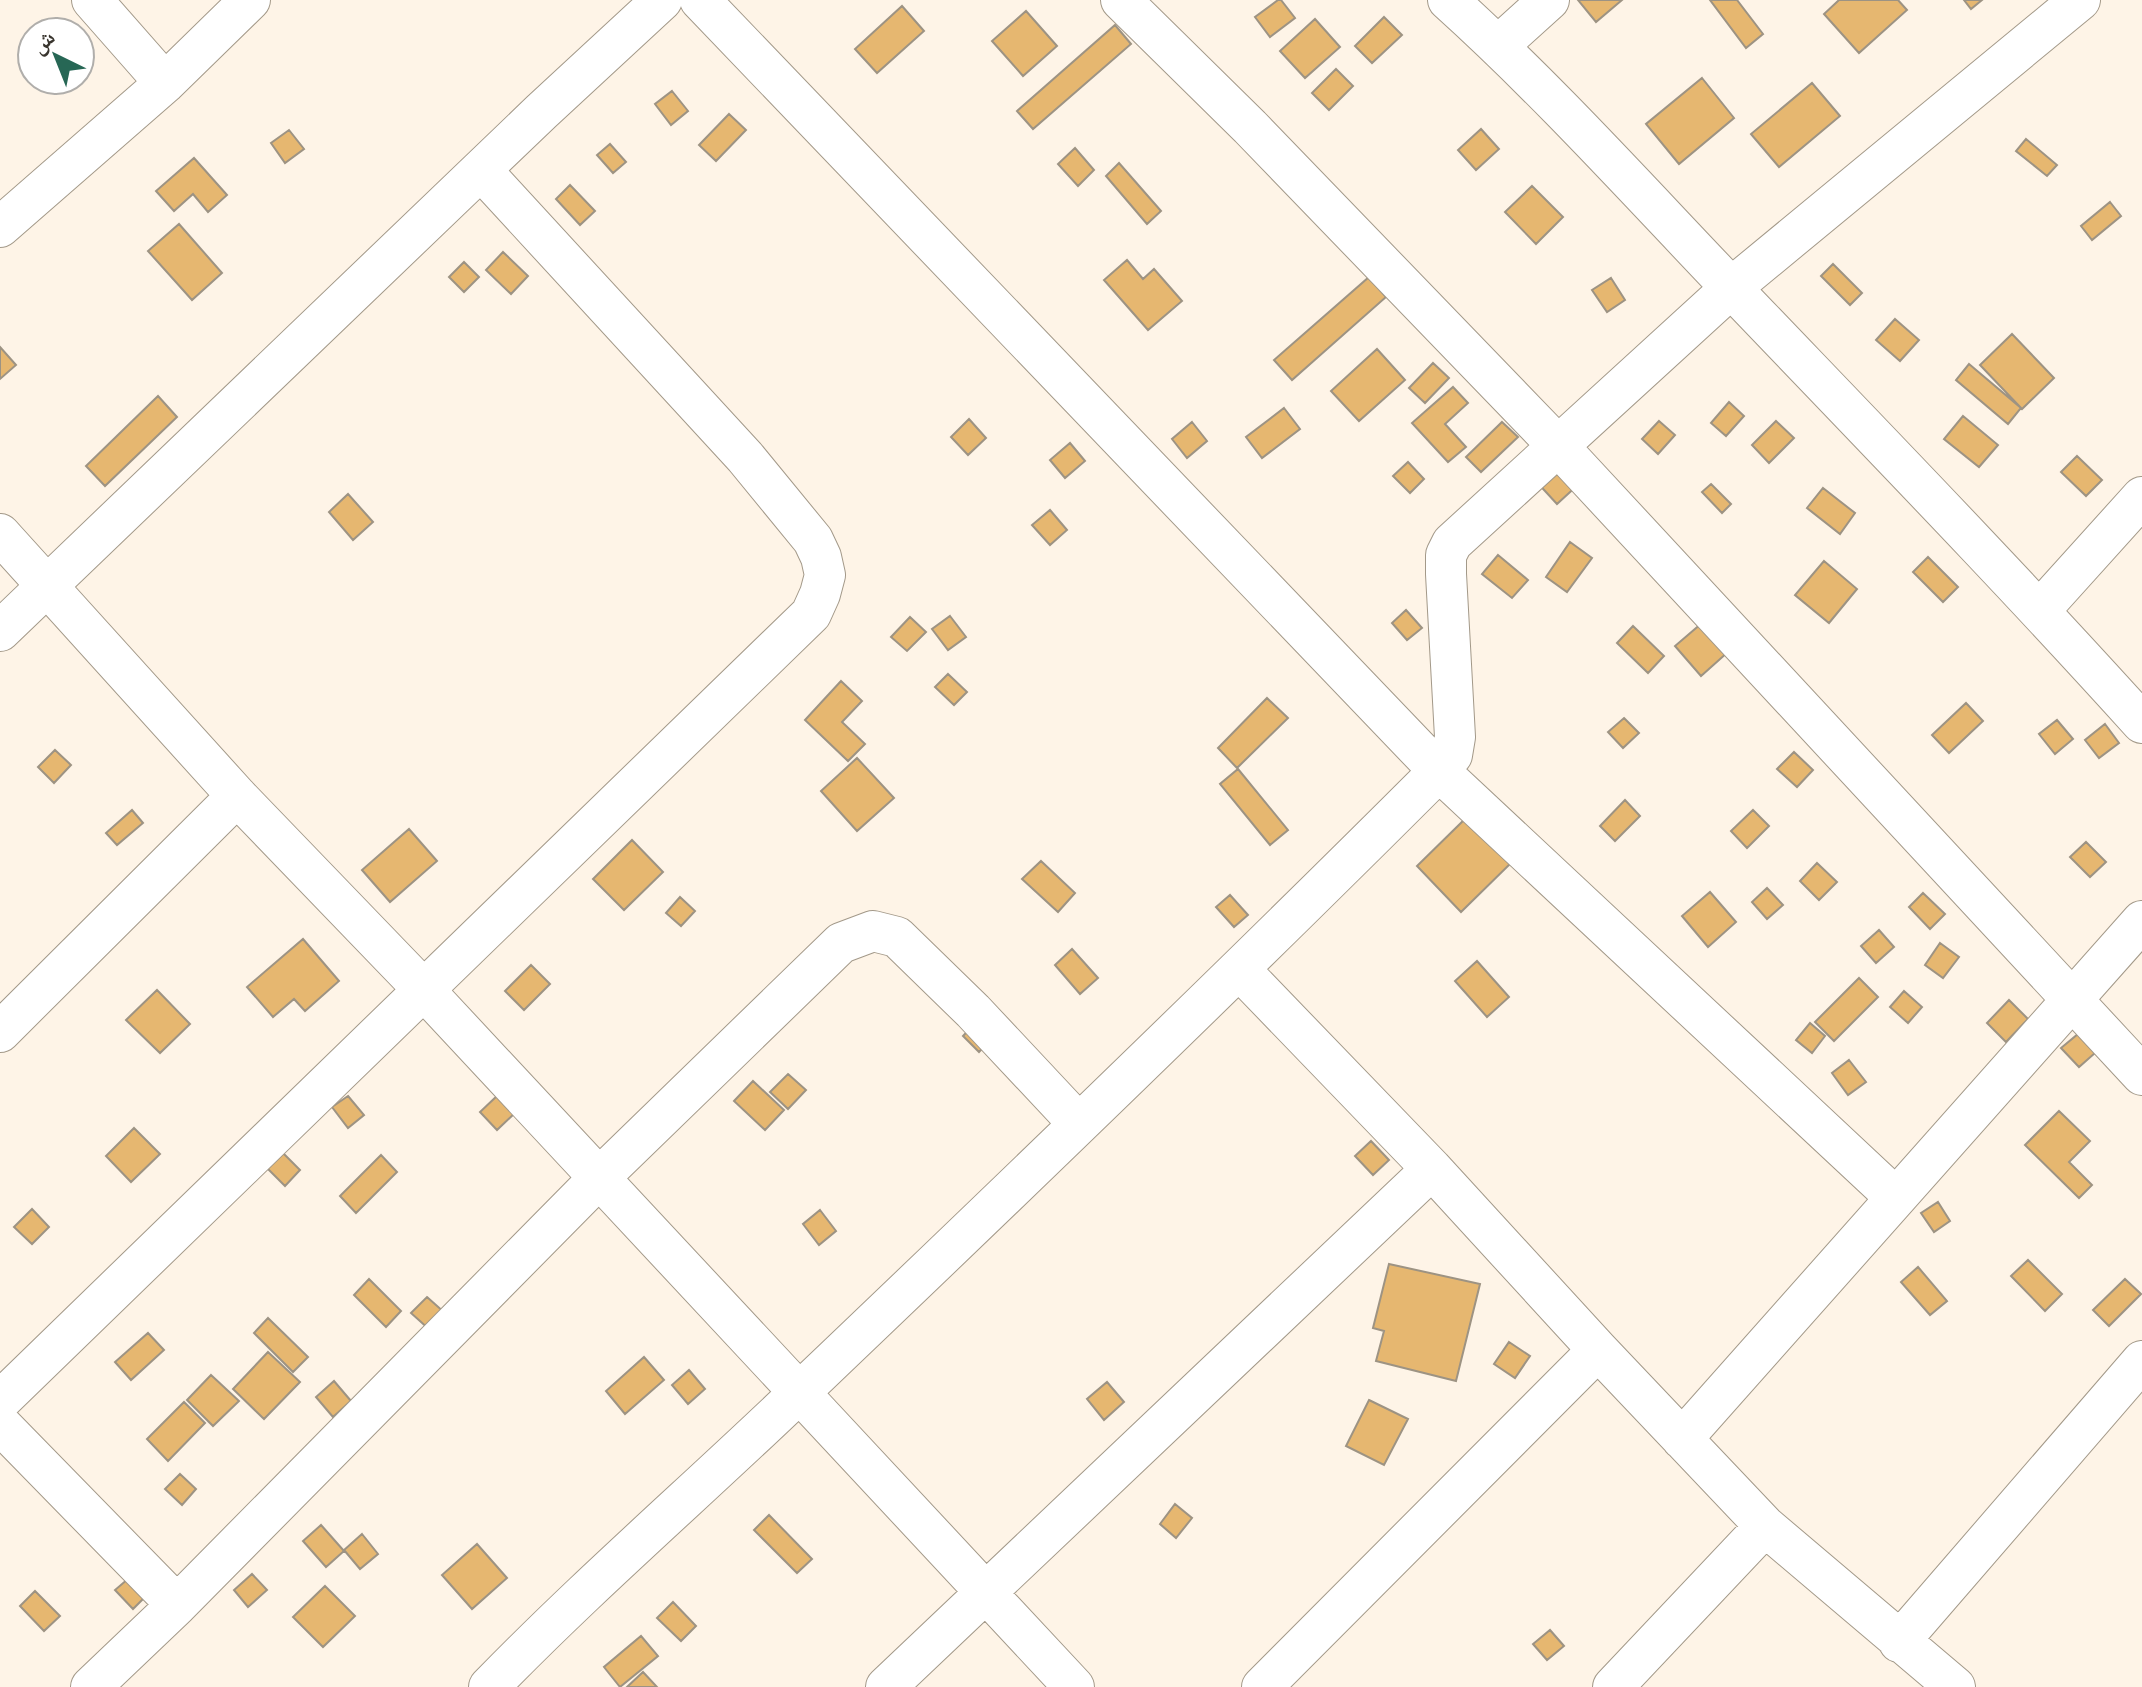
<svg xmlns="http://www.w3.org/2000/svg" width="2142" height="1687" font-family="'IBM Plex Serif','Noto Naskh Arabic',serif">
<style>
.building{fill:#e6b770;stroke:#9d9383;stroke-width:2}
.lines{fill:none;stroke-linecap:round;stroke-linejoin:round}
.minor-casing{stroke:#a39989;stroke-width:42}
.minor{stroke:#fff;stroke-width:40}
</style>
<rect width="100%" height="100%" fill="#fef4e7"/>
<!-- building -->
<path class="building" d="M1278,0H1281L1295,18L1270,37L1255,17Z
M1578,0H1622L1596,22Z
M1710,0H1737L1763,34L1746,48Z
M1839,0H1898L1907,10L1859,53L1824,14Z
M1964,0H1982L1971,9Z
M902,6L924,31L877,73L855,49Z
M1026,11L1057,46L1023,76L992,41Z
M1384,17L1402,35L1372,63L1355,46Z
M1315,19L1340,47L1305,78L1280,51Z
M1115,25L1131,44L1033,129L1017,111Z
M1336,69L1353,86L1329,110L1312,93Z
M1702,78L1734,118L1679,164L1646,124Z
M1812,83L1840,116L1779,167L1751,134Z
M672,91L688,111L671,125L655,104Z
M729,114L746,130L716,161L699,145Z
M1481,129L1499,149L1476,170L1458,150Z
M289,130L304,149L285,163L271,143Z
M2026,139L2057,165L2047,176L2016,151Z
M610,144L626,162L613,173L597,155Z
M1075,148L1094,170L1078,186L1058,164Z
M194,158L227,195L208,212L193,194L174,211L156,191Z
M1119,163L1161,211L1147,224L1106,176Z
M570,185L595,211L580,225L556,199Z
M1532,186L1563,217L1536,244L1505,212Z
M2110,202L2121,216L2092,240L2081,226Z
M179,224L222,273L192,300L148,251Z
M503,252L528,276L511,294L486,270Z
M1127,260L1143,279L1154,269L1182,301L1148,330L1104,280Z
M464,262L479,277L464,292L449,277Z
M1833,264L1862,293L1850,305L1821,276Z
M1369,277L1386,297L1292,380L1274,360Z
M1611,278L1625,300L1607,312L1592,290Z
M1895,319L1919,340L1900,361L1876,340Z
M2012,334L2054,378L2022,409L1980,365Z
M0,347L16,365L0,379Z
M1377,349L1405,380L1359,421L1331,391Z
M1433,363L1449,378L1425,403L1409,388Z
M1969,364L2021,408L2008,424L1956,380Z
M1453,387L1468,403L1445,424L1466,447L1448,462L1412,423Z
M158,396L177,417L105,486L86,466Z
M1729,402L1744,416L1726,436L1711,423Z
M1284,408L1300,429L1262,458L1246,437Z
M1963,416L1998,445L1979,467L1944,439Z
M969,419L986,438L968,455L951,437Z
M1659,421L1675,435L1658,454L1642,439Z
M1776,421L1794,438L1769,463L1752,445Z
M1192,422L1207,441L1187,458L1172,439Z
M1502,422L1518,437L1481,472L1466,457Z
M1070,443L1085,461L1065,478L1050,460Z
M2077,456L2102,480L2086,496L2061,472Z
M1559,458L1581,482L1557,504L1534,479Z
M1408,462L1424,479L1410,493L1393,476Z
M1711,484L1731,504L1722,513L1702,492Z
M1823,488L1855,513L1840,534L1807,508Z
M348,494L373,522L353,540L329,512Z
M1050,510L1067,530L1050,545L1032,525Z
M1570,542L1592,558L1567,592L1546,577Z
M1498,555L1528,580L1512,598L1482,574Z
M1928,557L1958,587L1943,602L1913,572Z
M1824,561L1857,589L1829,623L1795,595Z
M1406,610L1422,628L1407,640L1392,623Z
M950,616L966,637L948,650L932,629Z
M910,617L926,632L907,651L891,637Z
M1702,623L1728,652L1701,676L1675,646Z
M1633,626L1664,656L1648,673L1617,643Z
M948,674L967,692L954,705L935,687Z
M841,681L862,701L842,722L865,744L848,761L805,720Z
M1267,698L1288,718L1237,768L1218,748Z
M1966,703L1983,721L1949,753L1932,735Z
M1624,718L1639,733L1623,748L1608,732Z
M2057,720L2073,739L2055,754L2039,734Z
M2105,724L2119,743L2099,758L2085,740Z
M55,750L71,765L54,783L38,767Z
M1794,752L1813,770L1797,787L1777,769Z
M857,758L894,798L857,831L821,791Z
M1238,769L1288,830L1270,845L1220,784Z
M1625,800L1640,816L1615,841L1600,826Z
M132,810L143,823L117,845L106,833Z
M1753,810L1769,826L1747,848L1731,831Z
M1467,817L1511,863L1461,912L1417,866Z
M409,829L437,861L390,902L362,870Z
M632,840L663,872L624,910L593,879Z
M2086,842L2106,862L2090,877L2070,857Z
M1041,861L1075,893L1058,912L1022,879Z
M1817,863L1837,882L1819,900L1800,881Z
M1767,888L1783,905L1767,919L1752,902Z
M1710,892L1736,922L1708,947L1682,916Z
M1923,893L1945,914L1930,929L1909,907Z
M1230,895L1248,915L1234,927L1216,907Z
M680,897L695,911L681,926L666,913Z
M1879,930L1894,947L1876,963L1861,946Z
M303,939L339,981L305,1011L294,999L273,1017L247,987Z
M1940,943L1959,957L1943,978L1925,965Z
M1072,949L1098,978L1080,994L1055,965Z
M1477,961L1509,997L1487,1017L1455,981Z
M531,965L550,984L524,1010L505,991Z
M1859,978L1878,997L1834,1041L1815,1022Z
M157,990L190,1024L160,1053L126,1020Z
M1904,991L1922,1007L1908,1023L1890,1007Z
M2009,1000L2028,1019L2006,1042L1987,1023Z
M978,1020L994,1036L979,1052L963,1036Z
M1810,1023L1825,1036L1812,1053L1796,1040Z
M2078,1034L2095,1053L2079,1067L2061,1048Z
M1849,1060L1866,1082L1848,1095L1832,1073Z
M788,1074L806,1090L788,1109L770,1092Z
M753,1081L784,1110L765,1130L734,1101Z
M498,1095L515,1113L497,1130L480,1112Z
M348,1096L364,1115L348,1128L332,1107Z
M2059,1111L2090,1141L2069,1162L2092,1185L2079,1198L2025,1145Z
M134,1128L160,1154L131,1182L106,1156Z
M1371,1141L1389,1160L1373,1175L1355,1156Z
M281,1151L300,1170L285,1186L265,1166Z
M381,1155L397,1172L356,1213L340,1196Z
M1938,1202L1950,1221L1934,1232L1921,1213Z
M32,1209L49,1227L32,1244L14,1227Z
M820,1210L836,1231L819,1245L803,1224Z
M2028,1260L2062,1294L2045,1311L2011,1276Z
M1389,1264L1480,1284L1456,1381L1376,1361L1384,1331L1373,1328Z
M1918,1267L1947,1301L1930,1315L1901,1282Z
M369,1279L401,1311L386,1327L354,1295Z
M2125,1279L2141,1294L2109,1326L2093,1310Z
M427,1297L445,1313L430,1330L411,1313Z
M268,1318L308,1357L293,1372L254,1333Z
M148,1333L164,1350L131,1380L115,1362Z
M1509,1342L1530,1356L1515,1378L1494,1364Z
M268,1352L300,1382L264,1419L233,1389Z
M644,1357L664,1380L625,1414L606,1391Z
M689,1370L705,1389L688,1404L672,1385Z
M211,1375L239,1401L213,1426L187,1400Z
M334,1381L351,1401L333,1417L316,1397Z
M1107,1382L1124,1402L1104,1420L1087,1399Z
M1369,1400L1408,1419L1384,1465L1346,1446Z
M184,1402L205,1423L168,1461L147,1439Z
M180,1474L196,1489L182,1505L165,1489Z
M1175,1504L1192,1518L1176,1538L1160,1524Z
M769,1515L812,1559L797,1573L754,1530Z
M321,1525L344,1551L326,1567L303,1541Z
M362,1534L378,1554L360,1569L344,1550Z
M477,1544L507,1578L472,1609L442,1575Z
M252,1574L267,1590L248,1607L234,1590Z
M129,1578L147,1595L133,1609L115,1590Z
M325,1586L355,1616L323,1647L293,1617Z
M35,1591L60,1616L44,1631L20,1606Z
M673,1602L696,1626L681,1641L657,1618Z
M1550,1630L1564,1646L1547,1660L1533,1644Z
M641,1636L658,1656L620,1687L604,1667Z
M643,1672L657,1687H627Z"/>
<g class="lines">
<defs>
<path id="minor" d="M92,0L165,83
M700,0L1439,771L1896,1198
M1121,0L1250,127L1559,447L2142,1075
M1448,0C1551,93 1644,197 1740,297C1875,438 2011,578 2142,723
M1498,46L1549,0
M0,227L165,83L250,0
M0,534L237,796L424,990L1074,1687
M2040,610L2142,497
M0,631L541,112L662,0
M1240,970L1432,1169L1598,1350L1765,1526L1955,1687
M0,1032L237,796
M0,1401L811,614L820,594L825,575L821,557L813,540L745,457L481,170
M0,1424L177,1605
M1682,1439L2142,921
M1899,1642L2142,1361
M91,1687L177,1605L599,1178L841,943L873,931L897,937L973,1011L1078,1123
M489,1687C589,1584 698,1490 802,1390C1016,1186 1230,980 1439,771L1452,755L1455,737L1446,574V555L1452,543L1731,288L2080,0
M886,1687L1432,1169
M1262,1687L1598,1350
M1613,1687L1765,1526"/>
</defs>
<!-- minor casing -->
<use href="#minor" class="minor-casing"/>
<!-- minor -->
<use href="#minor" class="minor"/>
</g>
<!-- north arrow -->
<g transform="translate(56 56) rotate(317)"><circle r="38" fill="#ffffff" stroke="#b0aeab" stroke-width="2"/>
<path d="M0-6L14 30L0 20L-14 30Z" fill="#276755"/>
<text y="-12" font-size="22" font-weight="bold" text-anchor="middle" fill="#39352e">ش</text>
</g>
</svg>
